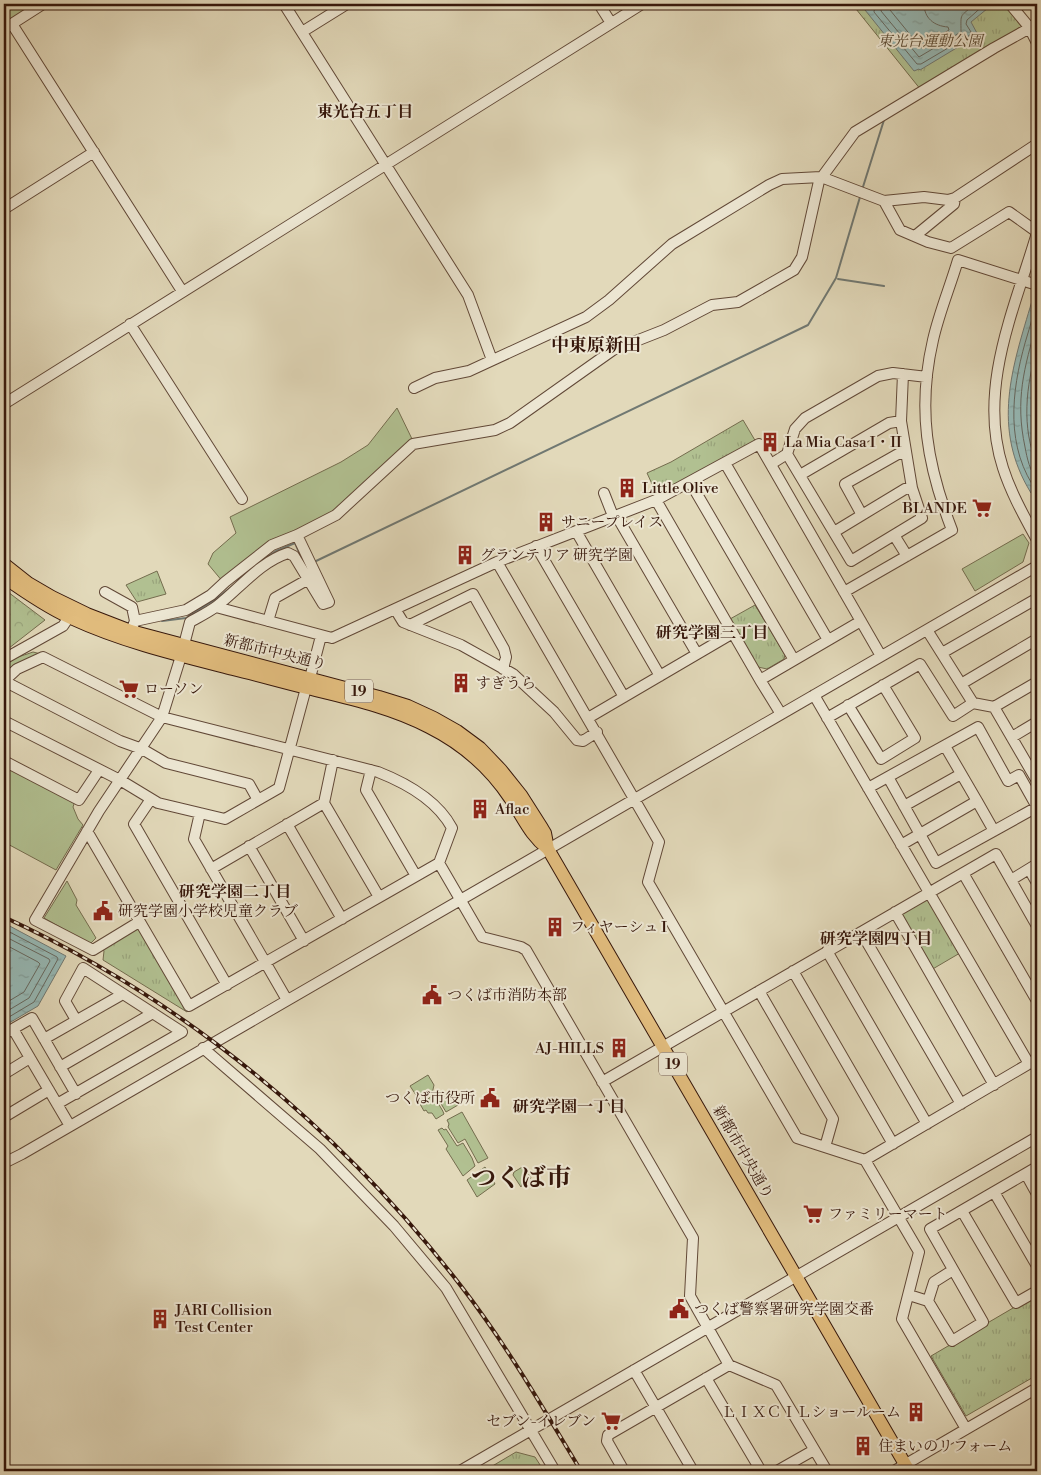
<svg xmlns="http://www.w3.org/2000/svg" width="1041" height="1475" font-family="'Libre Bodoni','Noto Serif JP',serif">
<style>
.green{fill:#b1c091;stroke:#746c4e}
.forest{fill:url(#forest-crowns);stroke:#746c4e}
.park{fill:url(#park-tufts);stroke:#746c4e}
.water{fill:url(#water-ripples);stroke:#707872}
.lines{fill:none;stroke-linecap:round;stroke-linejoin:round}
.shore{stroke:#666860;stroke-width:1}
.stream{stroke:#707872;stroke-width:2}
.minor-casing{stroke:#614837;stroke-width:12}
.major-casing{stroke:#36170b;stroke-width:14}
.minor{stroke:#ece6d2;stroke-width:10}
.major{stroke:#e1bc7d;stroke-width:12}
.rail-casing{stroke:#36170b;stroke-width:4}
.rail{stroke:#ece6d2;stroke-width:2;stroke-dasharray:5.5;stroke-linecap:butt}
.labels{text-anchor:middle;stroke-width:4;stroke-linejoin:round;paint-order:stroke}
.shield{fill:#ece6d2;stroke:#6d5547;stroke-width:1}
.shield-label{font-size:14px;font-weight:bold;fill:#36170b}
.park-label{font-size:15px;font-style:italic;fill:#5b4a33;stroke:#ece6d2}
.poi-label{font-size:15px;fill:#36170b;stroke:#ece6d2;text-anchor:start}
.street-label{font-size:15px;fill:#36170b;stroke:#ece6d2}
.neighbourhood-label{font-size:16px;font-weight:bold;fill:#36170b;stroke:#ece6d2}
.quarter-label{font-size:18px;font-weight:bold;fill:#36170b;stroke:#ece6d2}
.town-label{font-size:25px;font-weight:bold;fill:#36170b;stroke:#ece6d2}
</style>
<defs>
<pattern id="forest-crowns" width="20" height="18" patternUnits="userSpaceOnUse" patternTransform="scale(1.25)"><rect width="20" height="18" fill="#b1c091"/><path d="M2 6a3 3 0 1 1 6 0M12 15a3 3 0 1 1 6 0" fill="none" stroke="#99a47c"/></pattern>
<pattern id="park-tufts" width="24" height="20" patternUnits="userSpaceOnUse" patternTransform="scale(1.25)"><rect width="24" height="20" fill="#b1c091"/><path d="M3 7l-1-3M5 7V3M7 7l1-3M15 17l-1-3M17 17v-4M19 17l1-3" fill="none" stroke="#99a47c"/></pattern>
<pattern id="water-ripples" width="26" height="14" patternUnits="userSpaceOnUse" patternTransform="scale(1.25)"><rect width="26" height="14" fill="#96b9b6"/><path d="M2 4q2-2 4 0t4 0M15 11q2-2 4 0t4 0" fill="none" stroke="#829e9b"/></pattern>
</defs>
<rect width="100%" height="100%" fill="#e2d9ba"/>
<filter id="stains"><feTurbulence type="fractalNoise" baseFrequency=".004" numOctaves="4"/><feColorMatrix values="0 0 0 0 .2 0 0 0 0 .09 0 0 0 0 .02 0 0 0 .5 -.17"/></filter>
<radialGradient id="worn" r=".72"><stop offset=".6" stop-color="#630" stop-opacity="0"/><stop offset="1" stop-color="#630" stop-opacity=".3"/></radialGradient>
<!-- green -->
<path class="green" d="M397,408L413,441L334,512L270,543L223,582L208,564L213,553L236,533L230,517L341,462L368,445Z
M1023,534L1029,543L1023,562L975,591L962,569Z
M33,652L41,654L4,678C4,658 17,658 33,652Z
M4,764L75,801L73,807L78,819L83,825L56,870L4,842Z
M67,881L77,900L76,905L96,938L90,944L44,918Z
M428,1075L434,1085L432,1094L420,1101L410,1086Z
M449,1091L458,1105L446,1112L440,1102L441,1095Z
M437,1093C439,1097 437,1098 438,1102C439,1106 443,1110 444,1114L436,1119L432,1113H428L426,1110L424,1111L420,1104Z
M462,1112L488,1158L478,1163L465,1139L458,1143L448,1127L449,1124L447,1120Z
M442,1128L444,1130L446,1129L457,1146L463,1143L472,1158L475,1166L463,1176L446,1149L448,1146L438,1130Z
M524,1166L531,1178L522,1183L521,1187L513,1175L514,1172Z
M485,1167L495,1184L477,1197L467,1180Z"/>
<!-- forest -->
<path class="forest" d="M4,589L45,620L4,652Z"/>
<!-- park -->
<path class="park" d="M4,4H34L4,23Z
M852,4H1008L1022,26L921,90Z
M743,420L756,442L657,495L647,473L671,462Z
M157,571L166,594L137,602L126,585Z
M755,605L785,655L784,659L767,669L758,667L730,619Z
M928,898L960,953L931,970L900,912Z
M139,926L188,1011L187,1012L103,960L104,951L102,948Z
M1037,1294V1375L966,1416L931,1356Z
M516,1452L535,1457L544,1471H484Z"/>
<!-- water -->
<path class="water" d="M873,4H941L945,9L952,4H993L971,22L978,35L920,70L919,69L914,71L865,10Z
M1036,299H1037V489L1031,493C991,428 1012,368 1032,301Z
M4,923L66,956L38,1006L4,1026Z"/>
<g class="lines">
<!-- shore -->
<path class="shore" d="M875,4L874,12L917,64H921L970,35L971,32L966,24L967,20L985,4
M882,4L881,11L919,57L961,32C961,12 959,18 975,4
M889,4L890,10L921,48L949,30L948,27C934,26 924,18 924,4
M1037,304C1033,313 1031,324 1028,333C1013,382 1004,438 1032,484L1037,485
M1037,323C1024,368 1015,400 1025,447C1027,458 1030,472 1037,479
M1037,349C1026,385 1021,428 1037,464
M4,929L57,957L58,959L34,1002L4,1020
M4,936L49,959L50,961L29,998L4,1013
M4,944L38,962L40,964L24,992L4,1004"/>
<!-- stream -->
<path class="stream" d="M862,190L884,120
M838,279L884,286
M266,558L276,551L295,543L299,552
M314,562L808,325L836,278L860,197
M162,621L186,618L216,599L234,585"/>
<defs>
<path id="minor" d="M284,4L468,295L492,360
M599,4L611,23
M1010,4L1029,27L1037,43
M12,24L182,291
M4,29L43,4
M302,32L347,4
M884,201L900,230L928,242L951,248L1009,212L1037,232
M4,209L94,152
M1037,233C1015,308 977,388 1003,468C1011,493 1024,516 1037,540
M915,236L954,204L955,198
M130,324L242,499
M414,388L435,378L469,371L586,317L609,300L672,244L769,185L782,179L821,177L884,201L924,197L948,200L955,198L1037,144
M4,404L642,4
M906,453L898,454L845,484L862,515L905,489L912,488
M787,454L851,561L922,518L912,488L901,421L903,374
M725,463L828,640
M771,464L787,454L795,429L805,418L878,376L893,373L927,377
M800,475L889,423L901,421
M690,482L794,660
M604,493L613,516
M656,500L759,444L881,656
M616,515L697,654
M576,531L660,676
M834,532L862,515
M894,535L907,556
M536,546L624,697
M497,562L659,842L648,882L797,1138L865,1160L919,1252L902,1319L966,1429
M105,592L132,607L135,621L133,626
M844,592L952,530C927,465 917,409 933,340C939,313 950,287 958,260L1037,285
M216,607L332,638L497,562L656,500L760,680L781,714
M395,609L403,622L461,645L513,674L554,712L577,740L583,741L597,732
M135,621L186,610L211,595L225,582L272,545L297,535L336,515L413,444L495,430L510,423L613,350L664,330L712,305L738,302L794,270L802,257L819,181L855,132L994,48L1037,24
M268,621L275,598L307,580
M410,625L473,594L504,649L506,657L503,669
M927,630L973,703
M942,653L1036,599L1037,602
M4,659L63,626L69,617
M310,678L321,636
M760,680L861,621
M4,681L17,669L43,657L162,717L378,772C406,783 437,800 452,828L439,863L482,937L521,947L526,950L693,1238L690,1296L729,1365L776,1385L827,1471
M4,681L120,741L142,749L166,763L249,784L258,800
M961,684L1037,639
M814,695L1029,1064
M848,705L881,759L915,738L883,685
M994,707L1037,682
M588,718L733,633
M827,718L920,664L953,716L973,703L994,707L1037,781
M4,721L120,780L158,803L225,819L279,788L306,688
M1012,737L1037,722
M333,760L324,803L379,897
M4,761L79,800L99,770
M371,770L366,790L416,876
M868,788L978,727L1008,781L1019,775L1037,807L936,863L888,777
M151,799L134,824L227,985
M977,801L994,831
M904,806L961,774
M200,813L194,839L287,1000
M287,824L342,919
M87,831L189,1006L439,863
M901,845L977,801L945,746
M249,846L304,941
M211,869L324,803
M1029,869L1037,883
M963,873L1037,1001
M1011,880L1037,864
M895,912L994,1085
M139,922L93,950L35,920L99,811L162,717L181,656L190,622C199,617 209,612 217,606C240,588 260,562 288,553L294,556L323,604L329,602L297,535
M861,932L961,1104
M827,951L927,1124
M793,971L893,1144
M759,991L833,1119L825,1147
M13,1029L70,1126
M4,1034L32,1018L76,1094
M44,1039L123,994
M203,1048L320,1149L394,1226L446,1288L555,1471
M60,1067L153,1013
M4,1074L30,1058
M602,1082L996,854L1037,926
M57,1104L182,1032L83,968L65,1001L76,1020
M4,1117L49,1090
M865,1160L1037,1059
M4,1163L22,1154L1037,566
M1026,1174L1037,1194
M994,1192L1037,1266
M962,1211L1016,1303L1037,1291
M909,1295L928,1301L952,1341L983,1322L930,1229L1037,1167
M928,1301L934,1282L953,1270
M634,1370L693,1471
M706,1378L761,1471
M460,1471L1037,1137
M624,1471L607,1441L608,1435L729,1365
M777,1471L814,1450
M894,1471L1037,1388"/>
<path id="major" d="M4,564L28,583L52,597L87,614L131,631L379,697L408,706L434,718L457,731L480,748L501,770L521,795L542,828L545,833L548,849L909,1471
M4,577C25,592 47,607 71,618C123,642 178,655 233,669C258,675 282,682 307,688C348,698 391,707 429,727C461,743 490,768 510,798C524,818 529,834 548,849"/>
</defs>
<!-- minor casing -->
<use href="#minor" class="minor-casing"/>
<!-- major casing -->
<use href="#major" class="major-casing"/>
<!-- minor -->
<use href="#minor" class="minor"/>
<!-- major -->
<use href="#major" class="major"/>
<defs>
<path id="rail" d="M4,917C184,1000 340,1129 461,1286C506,1344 543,1408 581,1471"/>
</defs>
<!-- rail casing -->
<use href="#rail" class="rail-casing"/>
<!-- rail -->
<use href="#rail" class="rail"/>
</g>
<!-- icons -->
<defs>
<symbol id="building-bare" viewBox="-9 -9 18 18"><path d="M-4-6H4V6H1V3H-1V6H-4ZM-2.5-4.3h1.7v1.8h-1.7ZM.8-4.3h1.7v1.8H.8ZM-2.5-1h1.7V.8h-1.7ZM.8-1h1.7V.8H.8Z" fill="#8f2418" stroke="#ece6d2" stroke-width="2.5" paint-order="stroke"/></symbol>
<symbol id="supermarket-bare" viewBox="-9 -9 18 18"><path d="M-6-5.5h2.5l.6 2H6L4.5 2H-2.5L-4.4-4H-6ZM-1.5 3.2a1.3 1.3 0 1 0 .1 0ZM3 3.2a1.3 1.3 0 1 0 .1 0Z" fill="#8f2418" stroke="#ece6d2" stroke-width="2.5" paint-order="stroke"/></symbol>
<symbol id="civic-bare" viewBox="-9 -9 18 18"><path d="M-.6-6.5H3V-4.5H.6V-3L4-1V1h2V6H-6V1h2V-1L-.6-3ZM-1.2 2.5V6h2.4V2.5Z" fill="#8f2418" stroke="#ece6d2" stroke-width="2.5" paint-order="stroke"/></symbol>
</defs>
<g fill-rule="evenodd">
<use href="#building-bare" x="756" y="428" width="28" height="28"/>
<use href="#building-bare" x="613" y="474" width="28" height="28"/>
<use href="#supermarket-bare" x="968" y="494" width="28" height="28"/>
<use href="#building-bare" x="532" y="508" width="28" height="28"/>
<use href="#building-bare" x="451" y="541" width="28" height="28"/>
<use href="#building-bare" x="447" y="669" width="28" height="28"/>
<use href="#supermarket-bare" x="115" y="675" width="28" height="28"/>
<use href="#building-bare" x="466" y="795" width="28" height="28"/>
<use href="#civic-bare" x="89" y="897" width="28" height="28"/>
<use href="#building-bare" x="541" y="913" width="28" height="28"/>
<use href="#civic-bare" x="418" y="981" width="28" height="28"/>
<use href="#building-bare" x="605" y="1034" width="28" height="28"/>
<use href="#civic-bare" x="476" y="1084" width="28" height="28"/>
<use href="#supermarket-bare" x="799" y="1200" width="28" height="28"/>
<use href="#civic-bare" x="665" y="1295" width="28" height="28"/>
<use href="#building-bare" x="146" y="1305" width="28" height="28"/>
<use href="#building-bare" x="902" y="1398" width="28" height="28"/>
<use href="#supermarket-bare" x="597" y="1407" width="28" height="28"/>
<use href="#building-bare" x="849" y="1432" width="28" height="28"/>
</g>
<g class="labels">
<!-- shield labels -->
<g class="shield">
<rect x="345" y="679.5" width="28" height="23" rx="4"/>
<rect x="659" y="1052.5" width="28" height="23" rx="4"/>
</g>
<g class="shield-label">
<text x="359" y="696">19</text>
<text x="673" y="1069">19</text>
</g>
<!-- park labels -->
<g class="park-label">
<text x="930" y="46">東光台運動公園</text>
</g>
<!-- poi labels -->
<g class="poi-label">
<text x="785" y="447">La Mia Casa I・II</text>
<text x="642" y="493">Little Olive</text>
<text x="967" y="513" text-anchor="end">BLANDE</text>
<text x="561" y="527">サニープレイス</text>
<text x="480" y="560">グランテリア 研究学園</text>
<text x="476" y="688">すぎうら</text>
<text x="144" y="694">ローソン</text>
<text x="495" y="814">Aflac</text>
<text x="118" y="916">研究学園小学校児童クラブ</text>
<text x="570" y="932">フィヤーシュ I</text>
<text x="447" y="1000">つくば市消防本部</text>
<text x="604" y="1053" text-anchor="end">AJ-HILLS</text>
<text x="475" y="1103" text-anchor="end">つくば市役所</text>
<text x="828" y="1219">ファミリーマート</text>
<text x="694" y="1314">つくば警察署研究学園交番</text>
<text x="175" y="1315">JARI Collision<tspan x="175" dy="17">Test Center</tspan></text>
<text x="901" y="1417" text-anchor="end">ＬＩＸＣＩＬショールーム</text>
<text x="596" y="1426" text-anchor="end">セブン-イレブン</text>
<text x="878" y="1451">住まいのリフォーム</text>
</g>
<!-- street labels -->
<g class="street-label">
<text transform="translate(275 652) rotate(14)" y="5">新都市中央通り</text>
<text transform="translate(743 1152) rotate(60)" y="5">新都市中央通り</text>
</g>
<!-- neighbourhood labels -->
<g class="neighbourhood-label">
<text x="365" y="117">東光台五丁目</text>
<text x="712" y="638">研究学園三丁目</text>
<text x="235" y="897">研究学園二丁目</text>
<text x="876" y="944">研究学園四丁目</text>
<text x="569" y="1112">研究学園一丁目</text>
</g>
<!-- quarter labels -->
<g class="quarter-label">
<text x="596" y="351">中東原新田</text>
</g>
<!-- town labels -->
<g class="town-label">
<text x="521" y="1186">つくば市</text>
</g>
</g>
<!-- margin -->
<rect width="1041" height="1475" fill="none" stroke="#e2d9ba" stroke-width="20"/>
<rect x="5" y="5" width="1031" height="1465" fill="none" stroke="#36170b" stroke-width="2.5"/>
<rect x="10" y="10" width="1021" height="1455" fill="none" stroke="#36170b"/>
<rect width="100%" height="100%" filter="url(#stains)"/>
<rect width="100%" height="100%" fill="url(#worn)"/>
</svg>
